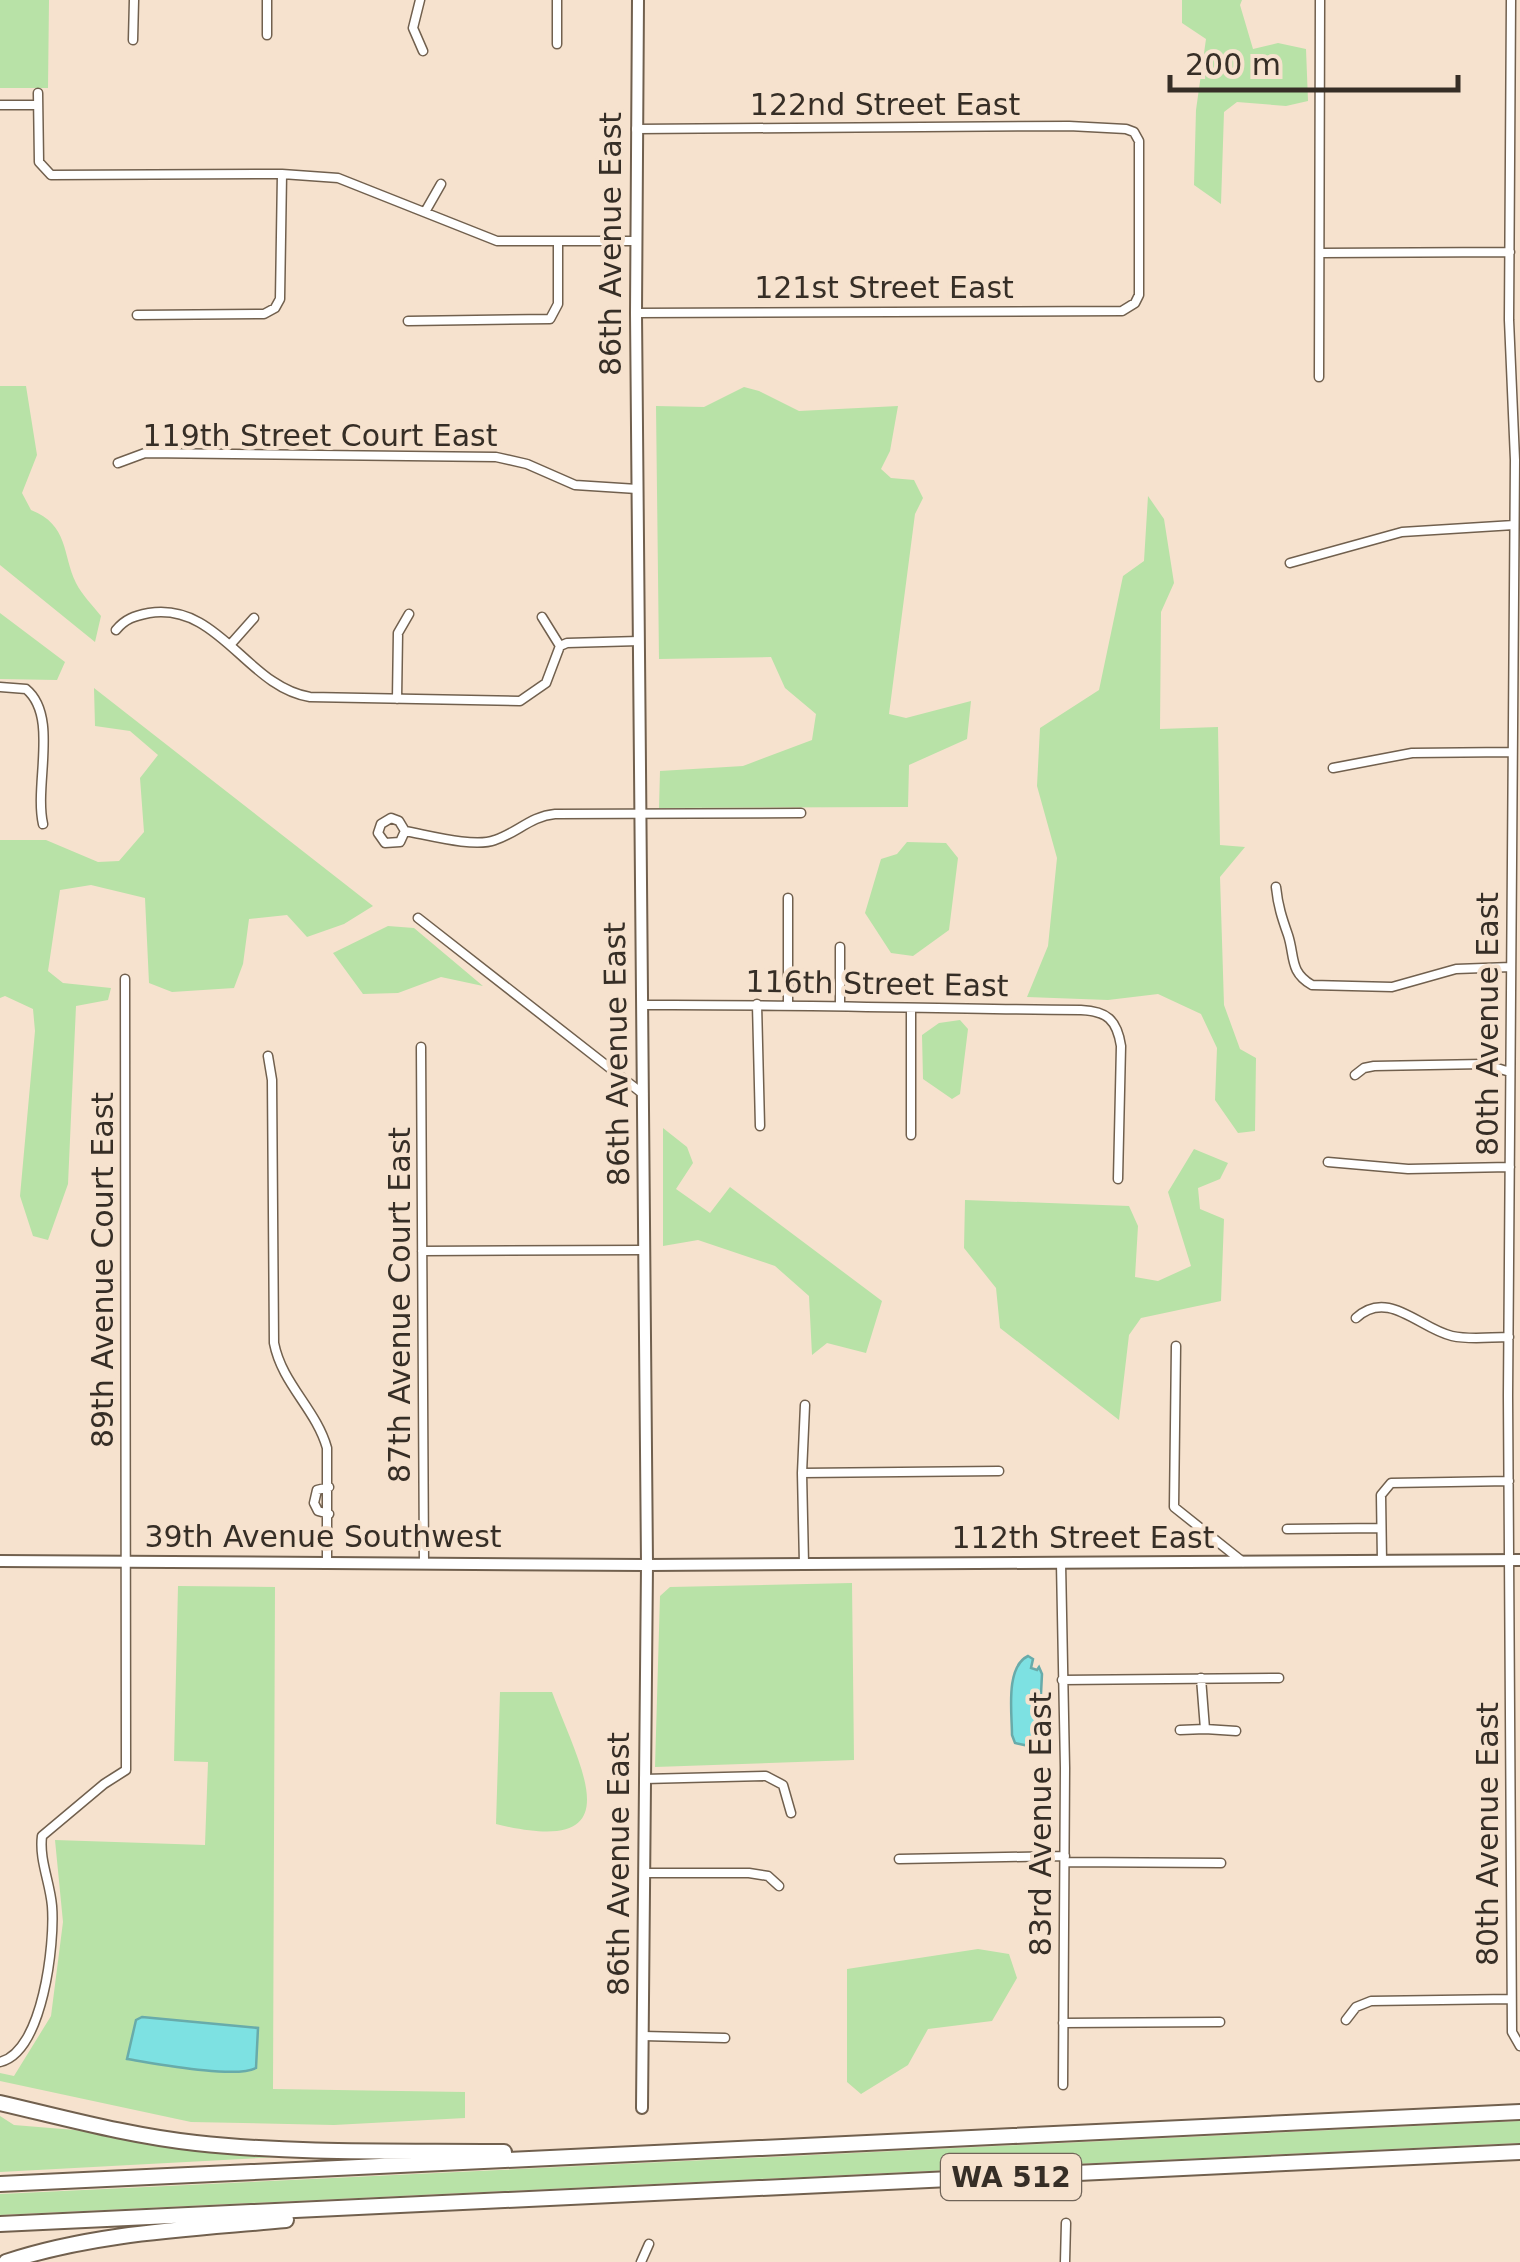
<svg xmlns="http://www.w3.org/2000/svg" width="1520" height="2262" font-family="'DejaVu Sans',sans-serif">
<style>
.green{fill:#b8e2a7}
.water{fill:#7de1e2;stroke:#68abaa;stroke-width:2.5}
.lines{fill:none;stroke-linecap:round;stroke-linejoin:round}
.street-casing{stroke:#71604e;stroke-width:11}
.secondary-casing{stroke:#71604e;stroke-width:14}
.highway-casing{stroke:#71604e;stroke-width:18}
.street{stroke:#fff;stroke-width:8}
.secondary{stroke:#fff;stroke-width:10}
.highway{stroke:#fff;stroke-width:14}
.labels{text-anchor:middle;stroke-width:8;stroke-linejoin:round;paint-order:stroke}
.shield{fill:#f6e2ce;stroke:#706458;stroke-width:2.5}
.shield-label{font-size:28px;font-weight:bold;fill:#362e26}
.street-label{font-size:30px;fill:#362e26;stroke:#f6e2ce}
</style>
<rect width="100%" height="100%" fill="#f6e2ce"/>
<!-- green -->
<path class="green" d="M0,0H49L48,88H0Z
M1182,0H1242L1240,5L1253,49L1278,43L1306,49L1308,101L1286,106L1237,102L1224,112L1221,204L1194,185L1196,110L1206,39L1182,23Z
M0,386H26L37,455L22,493L31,510C69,525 62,554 76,583C82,595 93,606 101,616L95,642L0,565Z
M744,387L759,391L799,411L898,406L890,451L881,469L891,478L914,480L923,498L915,514L889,714L906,718L971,701L967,739L909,765L908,807L659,808L660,771L743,766L812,740L816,714L785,688L771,657L659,659L656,406L704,407Z
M1148,496L1164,519L1174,583L1161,612L1160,729L1218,727L1220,845L1245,847L1220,877L1224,1005L1240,1049L1256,1058L1255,1131L1238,1133L1215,1100L1217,1048L1201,1014L1158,994L1108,1000L1027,997L1048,946L1057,858L1037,786L1040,728L1099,690L1123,576L1144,561Z
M0,613L65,662L57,680L0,679Z
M94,688L373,906L344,924L307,937L287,915L249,919L243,964L234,988L172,992L149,983L145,898L91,885L60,890L48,971L63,983L111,988L108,1000L76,1006L68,1184L48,1240L33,1236L20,1196L35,1031L33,1009L5,996L0,998V840H46L98,862L119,861L144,832L140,778L158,755L130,731L95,726Z
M907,842L946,843L958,858L949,930L913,956L891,953L865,913L881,859L897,854Z
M388,926L414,928L483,986L441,977L398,993L363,994L333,953Z
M960,1020L968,1029L960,1094L952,1099L923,1079L922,1035L939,1023Z
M663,1128L687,1147L693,1163L676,1189L710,1213L730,1187L882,1301L866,1353L827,1343L812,1355L809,1296L775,1266L698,1240L663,1246Z
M1194,1149L1228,1163L1220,1179L1198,1188L1200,1209L1224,1219L1221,1301L1141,1318L1129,1335L1119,1420L1000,1328L996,1288L964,1248L965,1200L1129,1206L1138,1226L1135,1277L1158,1281L1191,1266L1168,1192Z
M852,1583L854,1760L655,1767L660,1596L670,1587Z
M178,1586L275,1587L273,2089L465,2092V2118L334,2125L191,2122L0,2081V2073L14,2076L51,2016L63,1922L55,1840L205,1845L208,1762L174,1761Z
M500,1692H552C581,1770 635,1858 496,1824Z
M978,1949L1009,1954L1017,1978L992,2021L928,2029L908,2065L861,2094L847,2082V1969Z
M0,2116L14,2125L75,2130L155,2144L278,2157L0,2172Z
M1520,2121V2143L0,2215V2194Z"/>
<!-- water -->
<path class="water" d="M1028,1656L1033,1659L1031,1668L1037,1670L1039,1667L1042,1674L1039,1733L1029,1746L1015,1743L1012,1735C1012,1713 1005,1667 1028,1656Z
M142,2017L258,2028L256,2068C235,2079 153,2063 127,2059L136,2020Z"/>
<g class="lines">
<defs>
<path id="street" d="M420,0L413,28L423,51
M1511,0L1509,320L1515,460L1508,1396L1512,2032L1520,2046
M267,35V0
M133,40L134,0
M557,44V0
M38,93L39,162L51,175L282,174L338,178L497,241H636
M0,105H38
M425,212L441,184
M1321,253L1510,252
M636,313L1122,311L1135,303L1139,295V141L1134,132L1126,129L1069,126L636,129
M137,315L264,314L275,308L280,299L282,174
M408,321L550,319L558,304V241
M1319,377L1320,0
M118,463L145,453L496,457L527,464L575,485L637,489
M1290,563L1402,532L1514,525
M542,617L560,646
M116,630C125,619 134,616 149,613C219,602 247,687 310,697L520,701L546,683L560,646
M230,645L254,618
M560,646L567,643L639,641
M0,687L26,689C59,716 34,784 43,824
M397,699L398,633L409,614
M1333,768L1412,753L1511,752
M405,831L400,842L385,843L378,833L381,824L391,818L399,821L405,831C428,835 474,848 495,840C517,833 531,816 555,814L801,813
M1276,887C1278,906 1282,918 1288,935C1295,956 1289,972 1312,985L1392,987L1456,969L1511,967
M788,898V1004
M418,918L643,1094
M757,1004L760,1126
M840,1004V947
M642,1005C789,1004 935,1009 1081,1010C1107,1011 1117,1020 1121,1046L1118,1179
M421,1047L424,1563
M268,1056L272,1080L274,1343C282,1384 316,1409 327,1448V1563
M1355,1075L1364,1068L1374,1066L1484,1064L1510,1072
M911,1135V1009
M1328,1162L1408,1169L1510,1167
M422,1251L644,1250
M1356,1318C1388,1288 1420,1329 1452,1336C1470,1340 1490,1337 1509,1337
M1176,1346L1174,1507L1243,1562
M802,1473L999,1471
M329,1487L317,1490L314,1503L318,1511L329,1514
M1287,1529L1381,1528
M1382,1561L1381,1495L1391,1483L1509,1481
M1061,1563L1065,1768L1063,2085
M804,1564L802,1473L805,1405
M1062,1680L1279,1678
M1205,1729L1236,1731
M1180,1730L1205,1729L1201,1678
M644,1779L766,1776L783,1785L791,1813
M899,1859L1065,1856
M1065,1862L1221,1863
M644,1873H749L768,1876L779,1886
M1346,2020L1356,2007L1371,2001L1511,1999
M1063,2023L1220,2022
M643,2036L725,2038
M0,2062C43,2052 55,1943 52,1906C50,1882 39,1860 42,1836L104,1784L126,1770L125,979
M641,2262L649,2244
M1065,2262L1066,2223"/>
<path id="secondary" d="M638,0L636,313L647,1565L642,2108
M0,1561L647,1565L1520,1560"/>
<path id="highway" d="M0,2103C65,2118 130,2136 196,2143C298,2154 401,2151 504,2152
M0,2184L1520,2112
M0,2224L1520,2152
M6,2262C97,2232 192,2229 286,2220"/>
</defs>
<!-- street casing -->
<use href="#street" class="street-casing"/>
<!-- secondary casing -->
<use href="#secondary" class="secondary-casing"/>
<!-- highway casing -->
<use href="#highway" class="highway-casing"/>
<!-- street -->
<use href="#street" class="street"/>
<!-- secondary -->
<use href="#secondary" class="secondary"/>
<!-- highway -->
<use href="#highway" class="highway"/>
</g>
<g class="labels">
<!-- shield labels -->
<rect class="shield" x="941" y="2154" width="140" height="46" rx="8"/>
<g class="shield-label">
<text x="1011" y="2187">WA 512</text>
</g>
<!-- street labels -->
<g class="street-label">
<text x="885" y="115">122nd Street East</text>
<text transform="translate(611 244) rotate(-90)" y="10">86th Avenue East</text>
<text x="884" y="298">121st Street East</text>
<text x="320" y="446">119th Street Court East</text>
<text transform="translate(877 984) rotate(1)" y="10">116th Street East</text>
<text transform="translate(1488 1024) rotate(-90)" y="10">80th Avenue East</text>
<text transform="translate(617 1054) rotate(-91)" y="10">86th Avenue East</text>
<text transform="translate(103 1270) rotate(-90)" y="10">89th Avenue Court East</text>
<text transform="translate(400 1305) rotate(-90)" y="10">87th Avenue Court East</text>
<text x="323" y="1547">39th Avenue Southwest</text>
<text x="1083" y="1548">112th Street East</text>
<text transform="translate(1041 1824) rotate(-90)" y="10">83rd Avenue East</text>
<text transform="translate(1488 1834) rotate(-90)" y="10">80th Avenue East</text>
<text transform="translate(619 1864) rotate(-90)" y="10">86th Avenue East</text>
</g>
</g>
<!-- scale -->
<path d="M1170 75v15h288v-15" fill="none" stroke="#362e26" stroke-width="5"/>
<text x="1185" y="75" font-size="30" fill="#362e26" stroke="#f6e2ce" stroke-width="8" paint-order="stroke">200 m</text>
</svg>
